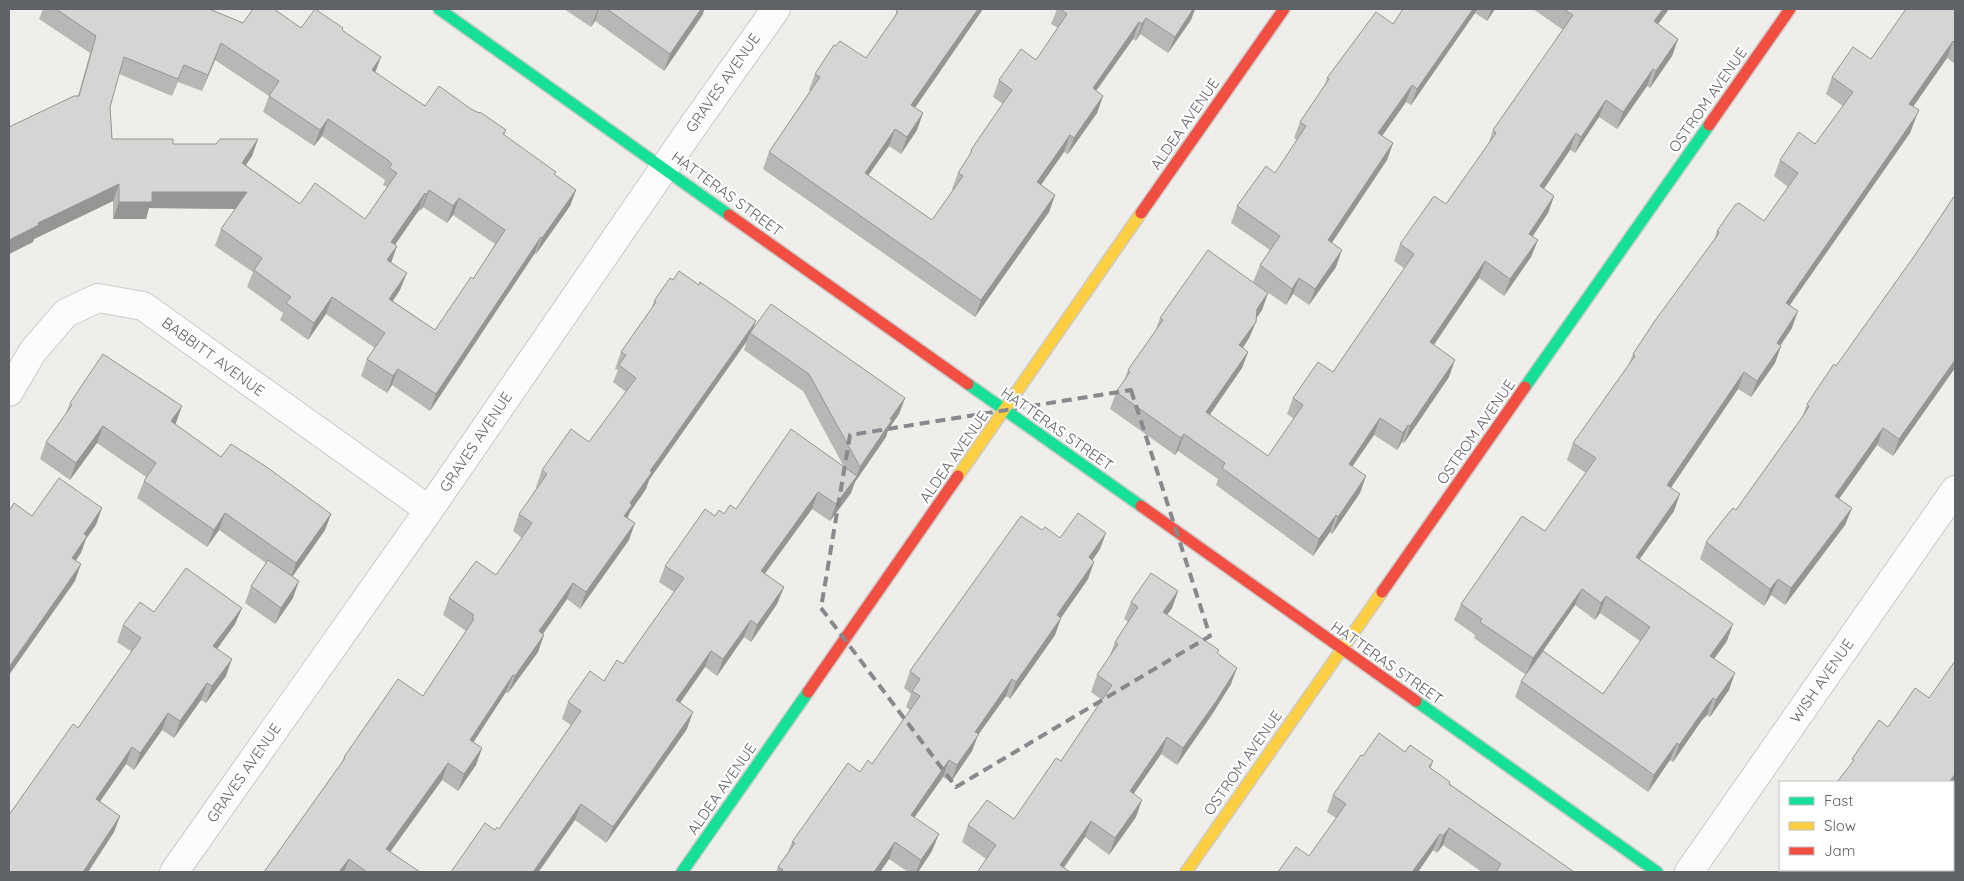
<svg xmlns="http://www.w3.org/2000/svg" width="1964" height="881" font-family="Quicksand,sans-serif">
<style>
.lines{fill:none;stroke-linecap:round;stroke-linejoin:round}
.street-casing{stroke:#cbcacb;stroke-width:30}
.fast-casing{stroke:#cacaca;stroke-width:14}
.slow-casing{stroke:#cacaca;stroke-width:14}
.jam-casing{stroke:#cacaca;stroke-width:14}
.street{stroke:#fdfcfc;stroke-width:28}
.fast{stroke:#16e098;stroke-width:11}
.slow{stroke:#ffcf43;stroke-width:11}
.jam{stroke:#f24e42;stroke-width:11}
.wall{fill:#b7b7b5;fill-rule:evenodd}
.shaded-wall{fill:#959594}
.building{fill:#d5d5d3;stroke:#959594;fill-rule:evenodd}
.marked{fill:none;stroke:#87898c;stroke-width:4;stroke-dasharray:10 6;stroke-linejoin:round}
.labels{text-anchor:middle;stroke-width:4.5;stroke-linejoin:round;paint-order:stroke}
.street-label{font-size:15px;fill:#5f6267;stroke:#fff}
</style>
<rect width="100%" height="100%" fill="#efeeea"/>
<g class="lines">
<defs>
<path id="street" d="M9,392L33,351L66,313L98,298L143,306L429,510
M174,872L429,510L693,126L776,9
M1689,872L1955,490"/>
<path id="fast" d="M439,9L729,215
M968,384L1141,506
M1525,387L1709,125
M1416,701L1657,872
M682,872L808,692"/>
<path id="slow" d="M958,476L1141,213
M1186,872L1382,592"/>
<path id="jam" d="M1709,125L1790,9
M1141,213L1284,9
M729,215L968,384
M1141,506L1416,701
M1382,592L1525,387
M808,692L958,476"/>
</defs>
<!-- street casing -->
<use href="#street" class="street-casing"/>
<!-- fast casing -->
<use href="#fast" class="fast-casing"/>
<!-- slow casing -->
<use href="#slow" class="slow-casing"/>
<!-- jam casing -->
<use href="#jam" class="jam-casing"/>
<!-- street -->
<use href="#street" class="street"/>
<!-- fast -->
<use href="#fast" class="fast"/>
<!-- slow -->
<use href="#slow" class="slow"/>
<!-- jam -->
<use href="#jam" class="jam"/>
</g>
<!-- wall -->
<path class="wall" d="M43,9H209L243,23L301,28H343L342,30L375,72L425,106L471,109L506,130L504,135L555,175L576,190L570,206L536,254L535,253L430,411L392,385L387,393L361,376L367,359L375,348L326,314L308,340L280,320L283,313L247,287L253,272L215,246L221,229L236,209L149,208L146,219H113V201L34,239L33,242L9,254V127L78,96L90,53L39,19ZM215,60L269,96L263,112L314,146L322,136L385,180L383,185L387,187L365,219L300,204L246,165L252,156L258,139L216,144H173L112,139L110,107L119,74L172,96L178,82L202,91ZM423,207L447,223L453,215L495,244L473,279L435,330L393,301L400,290L391,262L397,246L395,245L419,210L420,211Z
M564,9H704L703,14L664,71L595,21L591,27Z
M898,9H983L915,108L923,113L917,130L901,154L889,146L868,175L932,220L953,190L952,189L958,173L969,156L971,150L1003,104L993,97L999,80L1036,60L1058,28L1051,24L1057,9H1195L1191,20L1168,53L1140,34L1136,41L1133,39L1096,91L1103,96L1097,113L1068,154L1064,152L1041,185L1055,195L1049,212L975,317L763,169L769,152L810,91L809,90L815,74L866,58L894,18Z
M1403,9H1495L1487,21L1475,13L1411,105L1406,102L1382,136L1393,143L1387,160L1332,243L1336,267L1309,305L1293,294L1286,305L1253,282L1260,265L1270,250L1231,223L1237,206L1275,173L1297,140L1294,138L1300,122L1324,87L1327,78L1393,24Z
M1533,9H1669L1658,24L1678,39L1672,56L1650,88L1647,86L1617,129L1599,117L1575,153L1570,150L1544,189L1554,196L1548,213L1532,236L1538,240L1531,257L1504,296L1479,278L1434,345L1449,377L1404,443L1402,442L1397,450L1374,435L1352,467L1366,476L1360,493L1332,534L1330,532L1313,556L1216,485L1218,479L1178,451L1175,455L1110,409L1116,392L1124,381L1128,370L1155,332L1160,318L1268,293L1262,310L1256,318V322L1249,338L1243,348L1248,352L1242,368L1209,415L1268,456L1294,419L1287,414L1293,398L1333,372L1405,269L1394,261L1400,244L1446,204L1488,145L1493,130L1563,30Z
M1955,9V64L1947,58L1913,107L1912,127L1910,133L1790,305L1792,328L1780,345L1781,346L1775,363L1751,397L1738,389L1671,488L1674,511L1639,560L1727,641L1714,658L1729,690L1710,717L1707,715L1702,720L1673,762L1670,760L1648,792L1515,697L1521,681L1526,675L1474,638L1475,635L1454,620L1461,604L1545,531L1586,473L1567,460L1573,443L1628,366L1633,354L1714,240L1717,231L1764,221L1788,187L1774,176L1780,160L1815,144L1843,106L1826,94L1832,77L1871,59ZM1575,605L1595,620L1600,613L1640,641L1603,694L1543,651Z
M673,280L699,285L756,321L753,330L905,398L899,414L888,430L886,437L855,482L851,493L830,521L812,509L765,574L784,587L777,604L751,642L744,637L717,676L705,667L680,703L687,729L606,843L575,820L539,872H451L495,830L499,829L571,725L562,719L568,702L604,681L623,664L674,592L659,582L665,566L715,516L724,514L844,467L803,391L744,350L747,341L649,480L646,489L630,512L627,518L629,540L580,609L567,599L543,634L538,652L508,693L506,692L473,742L482,748L476,765L458,791L442,780L390,852L420,872H264L341,764L344,757L423,696L466,631L443,615L449,598L496,575L522,538L513,531L519,514L537,489L536,487L542,470L589,442L626,392L613,382L618,370L615,369L621,352L651,310L654,301Z
M1836,366L1955,368L1893,456L1877,445L1839,499L1852,508L1845,525L1785,605L1771,595L1764,606L1700,559L1706,542L1736,510L1802,418L1807,404Z
M70,403L176,423L175,424L221,457L331,514L325,530L292,577L293,598L275,624L245,603L251,586L266,563L219,530L207,547L137,498L144,481L146,477L97,443L70,480L40,459L46,442L65,415Z
M1042,530L1060,538L1100,549L1092,560L1094,562L1088,579L1061,618L1055,635L1010,699L1006,696L978,735L972,751L951,782L943,777L914,818L932,851L918,872H908L889,859L880,872H776L778,867L788,852L792,842L860,772L872,764L910,710L906,707L911,694L904,688L910,671Z
M1178,591L1172,608L1167,615L1217,654L1231,684L1211,716L1177,765L1161,754L1133,794L1136,817L1109,855L1085,837L1064,868L1070,872H978L986,859L962,842L968,825L1014,819L1061,761L1102,700L1091,692L1097,675L1109,658L1115,642L1128,622L1124,619L1131,602Z
M242,608L235,624L217,649L226,676L206,703L201,700L174,738L162,730L134,770L126,764L100,801L120,816L114,832L88,872L78,728L132,652L117,642L123,625L154,612Z
M1405,752L1433,761L1431,768L1450,784L1574,872H1482L1443,845L1437,853L1433,850L1418,872H1278L1309,856L1336,818L1327,812L1333,795L1363,756Z
M1807,870H1892L1890,872H1809Z"/>
<!-- shaded-wall -->
<path class="shaded-wall" d="M598,9H599L595,21L591,27Z
M701,9H704L703,14L664,71L670,54Z
M978,9H983L905,122L911,105Z
M1193,9H1195L1191,20L1168,53L1175,37Z
M1473,9H1477L1475,13L1411,105L1417,89Z
M1491,9H1495L1487,21Z
M1663,9H1669L1648,38L1654,21Z
M1146,18L1140,34L1136,41L1142,24Z
M1139,22L1133,39L1086,105L1093,88Z
M1678,39L1672,56L1650,88L1656,71Z
M1953,41L1947,58L1903,121L1909,104Z
M221,43L215,60L202,91L208,75Z
M381,57L375,73L372,70Z
M1653,69L1647,86L1617,129L1623,112Z
M1412,85L1406,102L1372,150L1378,133Z
M1103,96L1097,113L1068,154L1074,138Z
M1606,100L1599,117L1575,153L1581,137Z
M1919,110L1910,133L1780,319L1786,303Z
M923,113L917,130L901,154L907,137Z
M328,119L322,136L314,146L320,130Z
M895,129L889,146L858,190L865,173Z
M1576,133L1570,150L1534,203L1540,186Z
M1070,135L1064,152L1031,199L1037,182Z
M258,139L252,156L236,180L242,163Z
M1393,143L1387,160L1322,257L1328,240Z
M119,184L113,201L34,239L33,242L9,254V240L38,223Z
M429,190L423,207L420,211L426,195Z
M576,190L570,206L536,254L542,238Z
M152,192H247L241,209L149,208L146,219H113L119,202Z
M425,193L419,210L385,259L391,242Z
M1055,195L1049,212L975,317L981,300Z
M1554,196L1548,213L1523,251L1529,234Z
M459,198L453,215L447,223L453,206Z
M541,237L535,253L430,411L436,394Z
M1538,240L1531,257L1504,296L1510,279Z
M397,246L391,263L387,260Z
M1342,250L1336,267L1309,305L1315,289Z
M1485,261L1479,278L1424,359L1430,342Z
M407,273L400,290L383,315L389,299Z
M1299,278L1293,294L1286,305L1292,289Z
M1268,293L1262,310L1251,326L1257,309Z
M332,297L326,314L308,340L314,323Z
M1798,311L1792,328L1771,360L1777,343Z
M756,321L751,334L750,333L747,341L649,480L646,489L630,512L626,522L618,532L630,503L650,471Z
M1256,322L1249,338L1233,362L1239,345Z
M1781,346L1775,363L1751,397L1757,381Z
M1248,352L1242,368L1200,429L1206,412Z
M1455,360L1449,377L1404,443L1410,426Z
M1955,360V368L1893,456L1899,439Z
M398,369L392,385L387,393L393,376Z
M1744,372L1738,389L1661,502L1667,485Z
M905,398L899,414L888,430L886,437L855,482L851,493L830,521L836,504L856,477L860,467L890,419Z
M182,406L176,423L165,438L171,421Z
M1380,418L1374,435L1342,481L1349,464Z
M1408,425L1402,442L1397,450L1403,433Z
M103,426L97,443L70,480L76,463Z
M1883,428L1877,445L1829,513L1835,496Z
M1184,434L1178,451L1175,455L1181,438Z
M1366,476L1360,493L1332,534L1338,517Z
M818,492L812,509L754,588L761,571Z
M1680,494L1674,511L1629,574L1636,557Z
M102,508L96,525L86,539L81,553L66,575L72,558L84,534Z
M1852,508L1845,525L1785,605L1791,588Z
M225,513L219,530L207,547L214,530Z
M331,514L325,530L290,580L296,563Z
M1336,515L1330,532L1313,556L1319,539Z
M635,523L629,540L580,609L586,592Z
M1106,533L1100,549L1083,574L1089,557Z
M1094,562L1088,579L1051,632L1057,615Z
M81,564L75,581L9,675V667Z
M1778,579L1771,595L1764,606L1770,589Z
M299,581L293,598L275,624L281,608Z
M573,583L567,599L533,648L539,631Z
M784,587L777,604L751,642L757,625Z
M1582,589L1575,605L1526,675L1533,658Z
M1178,591L1172,608L1157,629L1163,612Z
M1606,596L1600,613L1595,620L1601,603Z
M242,608L235,624L207,663L213,646Z
M1061,618L1055,635L1010,699L1016,682Z
M751,620L744,637L717,676L723,659Z
M1733,624L1727,641L1704,673L1710,656Z
M544,635L538,652L508,693L515,676Z
M711,651L705,667L670,717L676,700Z
M232,659L226,676L206,703L212,686Z
M1237,668L1231,684L1211,716L1177,765L1183,748Z
M1735,673L1729,690L1710,717L1716,700Z
M513,675L506,692L464,757L470,740Z
M1012,679L1006,696L978,735L972,751L951,782L957,765L975,732Z
M207,683L201,700L174,738L180,721Z
M1713,698L1707,715L1702,720L1673,762L1679,745L1708,704Z
M693,712L687,729L606,843L613,827Z
M168,713L162,730L134,770L140,753Z
M1167,737L1161,754L1124,808L1130,791Z
M1677,743L1670,760L1648,792L1654,775Z
M132,747L126,764L90,816L96,799Z
M482,748L476,765L458,791L464,774Z
M949,760L943,777L904,832L911,815Z
M448,763L442,780L380,866L386,849Z
M1955,774V782L1953,786V782H1949Z
M1142,800L1136,817L1109,855L1115,838Z
M581,804L575,820L538,872H533Z
M120,816L114,832L88,872H83Z
M1091,821L1085,837L1060,872V865Z
M1449,828L1443,845L1437,853L1443,836Z
M939,834L932,851L918,872H916L921,860Z
M1440,834L1433,850L1418,872H1412Z
M895,842L889,859L880,872H874Z
M349,859L344,872H339Z
M1886,870H1892L1890,872H1884Z"/>
<!-- building -->
<path class="building" d="M56,9H209L243,23L253,9H274L301,28L315,9L343,28L342,30L381,57L372,70L425,106L439,86L471,109L479,113L480,112L506,130L503,134L556,172L554,174L576,190L542,238L541,237L436,394L398,369L393,376L367,359L385,333L332,297L314,323L286,303L291,297L254,270L262,258L221,229L247,192H152V202H119V184L38,223L39,225L9,240V127L74,96H79L96,36ZM221,43L279,81L269,96L320,130L328,119L388,160L392,164L389,168L397,173L365,219L315,183L300,204L242,163L258,139H220L216,144H173V139H112L110,107L124,57L178,79L184,65L208,75ZM429,190L453,206L459,198L505,230L473,279L471,277L435,330L389,299L407,273L387,260L397,246L391,242L425,193L426,195Z
M607,9H701L670,54Z
M898,9H978L911,105L923,113L907,137L895,129L865,173L932,220L963,176L958,173L972,151L971,150L1012,90L999,80L1021,49L1036,60L1067,14L1060,9H1193L1175,37L1146,18L1142,24L1139,22L1093,88L1103,96L1074,138L1070,135L1037,182L1055,195L981,300L769,152L820,77L815,74L834,45L836,46L840,41L866,58L898,12L896,11Z
M1403,9H1473L1417,89L1412,85L1378,133L1393,143L1328,240L1342,250L1315,289L1299,278L1292,289L1260,265L1280,236L1237,206L1266,166L1275,173L1306,126L1300,122L1329,79L1327,78L1376,12L1393,24Z
M1563,9H1663L1654,21L1678,39L1656,71L1653,69L1623,112L1606,100L1581,137L1576,133L1540,186L1554,196L1529,234L1538,240L1510,279L1485,261L1430,342L1455,360L1410,426L1408,425L1403,433L1380,418L1349,464L1366,476L1338,517L1336,515L1319,539L1222,468L1225,463L1184,434L1181,438L1116,392L1130,372L1128,370L1163,320L1160,318L1208,250L1268,293L1257,309L1256,322L1239,345L1248,352L1206,412L1268,456L1303,405L1293,398L1318,362L1333,372L1414,254L1400,244L1434,196L1446,204L1496,133L1493,130L1573,15Z
M1906,9H1955V43L1953,41L1909,104L1919,110L1916,116L1786,303L1798,311L1777,343L1781,346L1757,381L1744,372L1667,485L1680,494L1636,557L1733,624L1710,656L1735,673L1716,700L1713,698L1708,704L1679,745L1677,743L1654,775L1521,681L1543,651L1603,694L1650,627L1606,596L1601,603L1582,589L1533,658L1480,622L1482,619L1461,604L1522,516L1545,531L1596,458L1573,443L1635,356L1633,354L1654,322L1717,236L1719,232L1717,231L1735,205L1739,203L1764,221L1798,173L1780,160L1799,132L1815,144L1853,92L1832,77L1853,47L1871,59Z
M1955,195V360L1899,439L1883,428L1835,496L1852,508L1791,588L1778,579L1770,589L1706,542L1723,520L1733,508L1736,510L1803,416L1809,406L1807,404L1834,364L1836,366L1915,255Z
M679,271L699,285L700,282L756,321L650,471L652,472L630,503L632,505L624,516L635,523L586,592L573,583L539,631L544,635L515,676L513,675L470,740L482,748L464,774L448,763L386,849L420,872H367L349,859L339,872H264L345,758L344,757L398,679L423,696L474,619L472,618L474,615L449,598L476,561L496,575L532,523L519,514L547,474L542,470L571,429L589,442L636,378L619,365L626,355L621,352L656,302L654,301L670,278L673,280Z
M771,304L905,398L890,419L892,420L860,467L809,374L750,333Z
M103,354L182,406L171,421L221,457L231,444L268,468L331,514L296,563L225,513L214,530L144,481L156,463L103,426L76,463L46,442L72,405L70,403Z
M791,429L857,476L836,504L818,492L761,571L784,587L757,625L751,620L723,659L711,651L676,700L693,712L613,827L581,804L533,872H451L485,823L495,830L497,827L499,829L581,711L568,702L590,671L604,681L617,660L623,664L684,578L665,566L705,509L715,516L719,510L724,514L730,505L736,509Z
M59,478L102,508L84,534L87,536L72,558L81,564L9,667V511L14,503L32,516Z
M1078,513L1106,533L1089,557L1094,562L1057,615L1061,618L1016,682L1012,679L975,732L979,734L957,765L949,760L911,815L939,834L921,860L895,842L874,872H781L783,870L778,867L795,843L792,842L848,763L860,772L868,760L872,764L920,696L912,691L920,679L910,671L1021,516L1042,530L1045,527L1060,538Z
M268,560L299,581L281,608L251,586Z
M186,568L242,608L213,646L232,659L212,686L207,683L180,721L168,713L140,753L132,747L96,799L120,816L83,872H9V815L73,724L78,728L141,638L123,625L140,602L154,612Z
M1151,573L1178,591L1163,612L1219,650L1217,653L1237,668L1217,700L1183,748L1167,737L1130,791L1142,800L1115,838L1091,821L1060,865L1070,872H980L978,871L996,845L968,825L987,800L1014,819L1056,758L1061,761L1112,685L1097,675L1118,644L1115,642L1138,607L1131,602Z
M1955,661V774L1949,782H1837L1854,760L1852,759L1879,720L1888,727L1915,688L1929,698Z
M1379,733L1405,752L1410,745L1433,761L1429,767L1450,782L1449,784L1574,872H1496L1501,864L1449,828L1443,836L1440,834L1412,872H1278L1296,847L1309,856L1346,804L1333,795L1361,755L1363,756Z
M1831,870H1886L1884,872H1835Z"/>
<!-- marked area -->
<path class="marked" d="M1131,390L1210,636L956,787L821,608L850,435Z"/>
<g class="labels">
<!-- street labels -->
<g class="street-label">
<text transform="translate(723 83) rotate(-55)" y="5">GRAVES AVENUE</text>
<text transform="translate(1708 100) rotate(-55)" y="5">OSTROM AVENUE</text>
<text transform="translate(1185 124) rotate(-55)" y="5">ALDEA AVENUE</text>
<text transform="translate(727 194) rotate(36)" y="5">HATTERAS STREET</text>
<text transform="translate(213 357) rotate(36)" y="5">BABBITT AVENUE</text>
<text transform="translate(1057 429) rotate(35)" y="5">HATTERAS STREET</text>
<text transform="translate(1476 432) rotate(-55)" y="5">OSTROM AVENUE</text>
<text transform="translate(476 442) rotate(-56)" y="5">GRAVES AVENUE</text>
<text transform="translate(954 457) rotate(-55)" y="5">ALDEA AVENUE</text>
<text transform="translate(1387 663) rotate(35)" y="5">HATTERAS STREET</text>
<text transform="translate(1822 681) rotate(-55)" y="5">WISH AVENUE</text>
<text transform="translate(1243 763) rotate(-55)" y="5">OSTROM AVENUE</text>
<text transform="translate(244 773) rotate(-55)" y="5">GRAVES AVENUE</text>
<text transform="translate(722 789) rotate(-55)" y="5">ALDEA AVENUE</text>
</g>
</g>
<!-- border -->
<rect width="1964" height="881" fill="none" stroke="#5f6267" stroke-width="20"/>
<!-- legend -->
<rect x="1779" y="781" width="175" height="90" fill="#ffffff" stroke="#bfc0c2"/>
<rect x="1789" y="797" width="25" height="8" fill="#16e098" stroke="#bfc0c2"/>
<text x="1824" y="806" font-size="15" fill="#5f6267">Fast</text>
<rect x="1789" y="822" width="25" height="8" fill="#ffcf43" stroke="#bfc0c2"/>
<text x="1824" y="831" font-size="15" fill="#5f6267">Slow</text>
<rect x="1789" y="847" width="25" height="8" fill="#f24e42" stroke="#bfc0c2"/>
<text x="1824" y="856" font-size="15" fill="#5f6267">Jam</text>
</svg>
